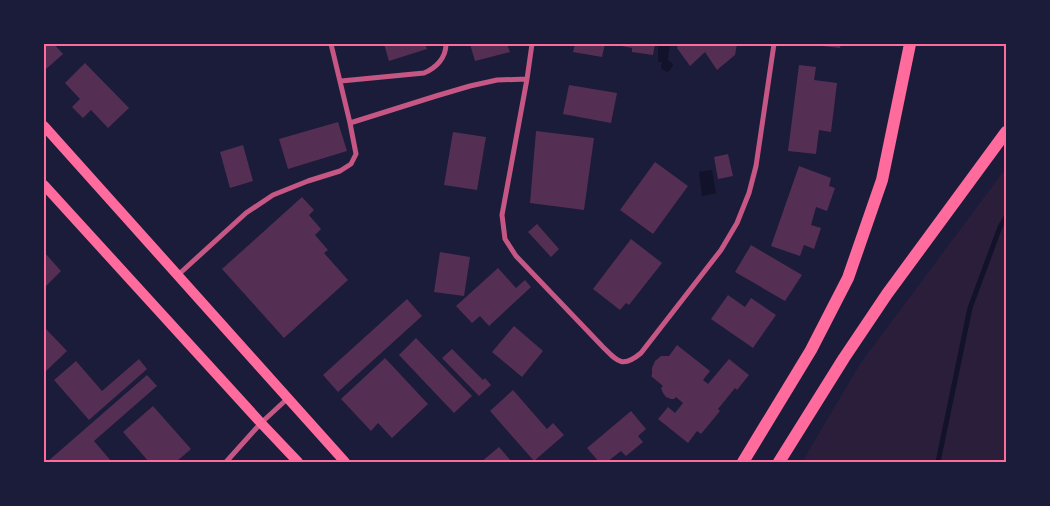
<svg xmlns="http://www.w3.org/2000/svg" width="1050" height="506" font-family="'Sofia Sans Condensed',sans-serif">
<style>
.green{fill:#2a1e3b}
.water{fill:#12122b}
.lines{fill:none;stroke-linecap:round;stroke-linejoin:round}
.stream{stroke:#12122b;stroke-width:5}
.building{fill:#542f53}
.minor{stroke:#c65784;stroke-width:5}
.secondary{stroke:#ff6b9d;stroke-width:10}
.primary{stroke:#ff6b9d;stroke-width:12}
.neatline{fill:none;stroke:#ff6b9d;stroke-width:2}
</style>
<rect width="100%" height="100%" fill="#1b1b3a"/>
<!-- green -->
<path class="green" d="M1006,168V462H802L860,364Z"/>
<!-- water -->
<path class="water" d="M658,44H670L668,60L672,63L673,65L670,70L667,72L663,70L661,68L662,62H658Z
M712,170L716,193L702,196L699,172Z"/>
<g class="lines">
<!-- stream -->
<path class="stream" d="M938,462L970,308L1000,227L1006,217"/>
</g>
<!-- building -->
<path class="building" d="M44,44H54L63,54L45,70L44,69Z
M384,44H425L427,49L389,61Z
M470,44H507L510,52L475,61Z
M575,44H605L602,57L573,52Z
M616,44H655L653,55L632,52V48L616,45Z
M678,44H737L735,55L717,70L705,52L690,66L677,48Z
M813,44H841L840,48L813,45Z
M85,63L129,108L108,128L91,110L83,118L72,107L80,99L65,83Z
M799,65L816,67L814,80L837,83L831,132L819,130L816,154L788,151Z
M569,85L617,93L611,123L563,114Z
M338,122L347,151L288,169L279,139Z
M536,131L594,138L584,210L530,203Z
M453,132L486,137L477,190L444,185Z
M243,145L253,181L230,188L220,152Z
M728,154L733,176L718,179L714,157Z
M655,162L688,186L653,234L620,210Z
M799,166L831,178L829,186L835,188L827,211L816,207L811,225L821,228L814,249L804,245L800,256L771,246Z
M302,197L314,210L309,215L321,229L315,235L328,250L324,253L348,280L284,338L222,269Z
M537,224L559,249L551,257L528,232Z
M631,239L662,263L629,305L626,303L620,310L593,289Z
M751,245L802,275L785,301L735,272Z
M44,252L61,271L44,288Z
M440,252L470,257L464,296L434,292Z
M498,268L516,288L525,280L531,287L489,326L480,316L472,323L456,306Z
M728,295L745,307L751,298L776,315L753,348L711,319Z
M407,299L422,316L338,392L323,375Z
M514,326L543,351L522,377L492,352Z
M46,329L67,351L46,371L44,369V332Z
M416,338L472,396L454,413L399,355Z
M677,345L710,371L703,380L708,384L729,359L749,375L737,390L735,388L718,409L720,411L701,434L697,431L688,443L658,419L668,407L675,413L683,403L676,397L674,399H671L666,397L663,393L661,388L663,386L651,376L652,375V368L655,361L661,356H669Z
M452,349L483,380L485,378L491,385L479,396L442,358Z
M385,358L428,404L392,438L378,423L371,431L341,399Z
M139,359L147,369L89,420L54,380L76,361L102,391Z
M147,375L157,386L94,441L112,462H92L91,461L89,462H47Z
M513,390L547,429L553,423L564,435L534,461L490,411Z
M153,406L191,449L176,462H149L123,432Z
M631,411L646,429L638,436L643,442L626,456L621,451L607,462H599L587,448Z
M499,447L512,462H481Z"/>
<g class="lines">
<!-- minor -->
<path class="minor" d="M532,44L527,79L502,215L505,239L516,256L602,346C617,361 622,369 641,353L721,250L737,223L749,193L756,166L774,44
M341,81L424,73C436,68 446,58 446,44
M350,123L436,96L470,86L497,80L527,79
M178,275L246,213L273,195L308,181L340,171L351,164L356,154L350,123L331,44
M226,462L261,423L287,399"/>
<!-- secondary -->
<path class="secondary" d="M44,126L345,462
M44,185L261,423L298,462"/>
<!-- primary -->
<path class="primary" d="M743,462L811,350L848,278L882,180L910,44
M779,462L844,358L887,294L1006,132"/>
</g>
<!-- border -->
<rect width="1050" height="506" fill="none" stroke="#1b1b3a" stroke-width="90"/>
<rect x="45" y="45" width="960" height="416" class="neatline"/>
</svg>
